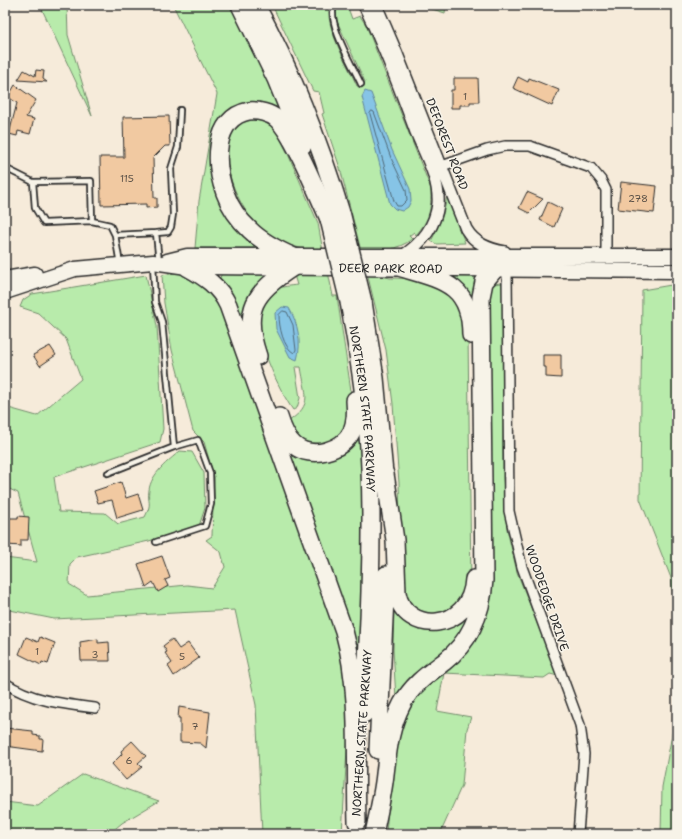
<svg xmlns="http://www.w3.org/2000/svg" width="682" height="839" font-family="'Shantell Sans',sans-serif">
<style>
.green{fill:#b8ebab;stroke:#728b6b}
.water{fill:#86c4e6;stroke:#62879b}
.lines{fill:none;stroke-linecap:round;stroke-linejoin:round}
.shore{stroke:#4f6876;stroke-width:1}
.building{fill:#f1c9a1;stroke:#2b2b2b}
.service-casing{stroke:#2b2b2b;stroke-width:8}
.minor-casing{stroke:#2b2b2b;stroke-width:12}
.tertiary-casing{stroke:#2b2b2b;stroke-width:14}
.primary-casing{stroke:#2b2b2b;stroke-width:17}
.motorway-casing{stroke:#2b2b2b;stroke-width:20}
.service{stroke:#f7f3e8;stroke-width:4.5}
.minor{stroke:#f7f3e8;stroke-width:9}
.tertiary{stroke:#f7f3e8;stroke-width:11}
.primary{stroke:#f7f3e8;stroke-width:14}
.motorway{stroke:#f7f3e8;stroke-width:17}
.motorway-bridge-casing{stroke:#2b2b2b;stroke-width:20;stroke-linecap:butt}
.motorway-bridge{stroke:#f7f3e8;stroke-width:17}
.labels{text-anchor:middle;stroke-width:3;stroke-linejoin:round;paint-order:stroke}
.number-label{font-size:10px;fill:#5c5248}
.street-label{font-size:12px;fill:#2b2b2b;stroke:#f7f3e8}
</style>
<rect width="100%" height="100%" fill="#f6ebda"/>
<filter id="ink" filterUnits="userSpaceOnUse"><feTurbulence type="fractalNoise" baseFrequency=".025" numOctaves="2"/><feDisplacementMap in="SourceGraphic" scale="8" xChannelSelector="R" yChannelSelector="G"/><feConvolveMatrix kernelMatrix="1 2 1 2 8 2 1 2 1" color-interpolation-filters="sRGB"/></filter>
<g filter="url(#ink)">
<!-- green -->
<path class="green" d="M40,5H67L68,35L92,116Z
M173,5H235L250,31L281,113L266,104H250L215,149L257,248H195L199,201L217,94Z
M272,5H330C323,25 349,67 357,86L361,87L365,82L336,19V8L338,5H347L352,19L360,16L366,25L431,189C431,210 430,219 416,235L414,232L409,236L412,239C397,251 380,250 361,251L340,168L322,114L324,113L319,92L313,91Z
M419,5H446L445,13Z
M262,115L284,134L280,138L288,154L318,223L323,252C301,248 277,246 260,229C239,208 215,158 232,128C238,118 251,116 262,115Z
M447,194L465,243L436,244L431,241C440,225 445,212 447,194Z
M328,272L333,296H337L353,404L348,426L337,440L317,446L300,440L289,421C314,404 305,394 301,367H295L300,398L297,408L293,410C280,392 252,333 259,312C262,304 269,294 276,290C281,286 291,286 297,285L294,275Z
M176,273L193,275L218,294L337,626L346,663L349,715L342,834H262L256,705L235,610L54,619L5,609V558L37,562L18,493L5,487V407L37,416L81,379L66,339L38,313L20,307L23,300L32,294L146,275L157,326L163,429L160,442L54,477L59,512L105,513L118,524L145,517C153,501 147,504 149,490C151,474 168,461 180,451L192,452L204,473L205,508L199,526L149,541L77,557L70,564L69,584L87,595L187,585L212,588L225,567L221,552L206,540L212,536L214,477L204,442L193,431L172,350L164,303L162,275Z
M227,273L268,274L247,320H241L229,290L220,278L221,275Z
M367,273L390,278L428,279L458,296L468,334L471,586L449,613L430,615L411,606L402,587L399,483L393,404L386,350Z
M452,276H477L473,300L460,282Z
M500,283L503,284V478L507,529L517,572L558,676L550,674L544,678L444,673L437,711L471,717L467,729L462,785L440,834H386L392,758L397,732L410,703L479,629L489,289L494,284Z
M677,284V632L671,578L640,499L642,290Z
M355,439L361,442L365,508L359,661L339,593L288,449Z
M476,604L461,641L396,698L393,650L394,606L424,626Z
M677,708V834H661L662,787Z
M83,774L159,801L122,823L109,834H5V802L38,806Z"/>
<!-- water -->
<path class="water" d="M365,91L371,93L392,150L410,189L411,201L408,207L402,211L395,209L390,204L362,97Z
M282,307L289,308C298,323 302,343 297,360L290,357L276,329L275,313Z"/>
<g class="lines">
<!-- shore -->
<path class="shore" d="M372,111L374,112L391,158L406,190L407,200L401,206H397L394,201L370,114Z
M283,311L287,312L293,325L296,350L294,353C283,347 279,327 279,315Z"/>
</g>
<!-- building -->
<path class="building" d="M24,70L35,76L36,70L44,71L43,79L47,82L18,80Z
M518,77L528,82L529,78L559,90L552,106L513,88Z
M454,78H478L479,102H470V105H460V108H451V90H454Z
M15,85L36,100L26,117L34,119L30,134L18,131L17,136L9,134L17,103L8,97Z
M169,116L170,146H165L153,158L154,198H157V207L146,208V204L101,205L100,157H124L123,117Z
M621,182L657,186L654,213L618,209Z
M527,192L543,199L529,213L519,208Z
M548,202L562,209L554,227L540,220Z
M50,346L56,355L40,366L33,355Z
M543,355H561V378L546,377V367H543Z
M121,482L126,498L138,494L143,510L117,518L112,500L98,503L94,491Z
M18,516L29,517L28,540H21V546L7,545L8,532H5V518H18Z
M162,556L170,578L165,580L168,586L158,592L153,582L146,587L138,564Z
M26,637L38,642L40,637L55,643L48,664L42,662L41,665L19,654Z
M98,639V643L109,642L110,661H81L80,642Z
M172,639L179,649L188,643L199,658L174,676L168,666L172,663L165,653L167,652L163,646Z
M179,707L210,712L206,748L200,743L180,742V718H178Z
M5,728L33,731V735L40,736V739H43L42,751L5,746Z
M132,741L146,756L138,763L142,767L126,780L112,764L122,754L121,751Z"/>
<g class="lines">
<defs>
<path id="service" d="M334,5C327,24 353,66 361,84
M5,168L33,182L35,208L44,223L92,221L110,225L115,235L120,264
M33,182L91,181L92,221
M156,233L168,232L171,227L173,214L171,169L178,147L180,110
M115,235L156,233L159,262
M108,473L174,447L162,322L155,302L153,264
M156,542L205,526L211,504L210,473L198,440L174,447"/>
<path id="minor" d="M442,166L487,150L505,146H530L591,168L601,180L606,190V256
M507,269L509,511L522,567L580,725L584,754L578,834
M5,683C32,701 63,704 95,708"/>
<path id="tertiary" d="M364,5C384,46 400,89 416,132C425,154 440,180 438,204C435,228 420,245 401,257
M376,5L397,54L466,229C475,244 489,249 505,252"/>
<g id="primary">
<path d="M167,261L187,256H677"/>
<path d="M5,279L35,274"/>
<path id="s1" d="M5,292L75,269L153,262L187,267H207L677,271"/>
</g>
<g id="motorway">
<path d="M240,5L276,79L303,145"/>
<path d="M256,5C292,72 320,143 342,216"/>
<path d="M294,257C278,250 262,242 250,230C239,220 230,207 225,193C215,166 212,118 249,111C258,110 270,113 277,119C294,135 318,195 329,219"/>
<path d="M187,267C205,277 219,286 228,305L344,631C361,692 355,759 357,822"/>
<path d="M402,268C443,280 471,285 471,335"/>
<path id="s2" d="M349,302C359,357 368,412 370,468C373,550 369,632 364,714"/>
<path d="M363,302L375,378L385,484"/>
<path d="M258,356C242,310 254,292 293,267"/>
<path d="M279,417C282,427 286,438 294,445C311,460 343,451 352,431C356,421 356,410 355,400"/>
<path d="M385,474L395,540L397,593C404,635 471,633 474,579"/>
<path d="M378,750L386,575"/>
<path d="M374,834C378,814 383,794 385,774C388,749 390,727 402,704C412,685 428,674 444,662C471,641 482,612 484,580L481,297L484,282L495,269"/>
</g>
</defs>
<!-- service casing -->
<use href="#service" class="service-casing"/>
<!-- minor casing -->
<use href="#minor" class="minor-casing"/>
<!-- tertiary casing -->
<use href="#tertiary" class="tertiary-casing"/>
<!-- primary casing -->
<use href="#primary" class="primary-casing"/>
<!-- motorway casing -->
<use href="#motorway" class="motorway-casing"/>
<!-- service -->
<use href="#service" class="service"/>
<!-- minor -->
<use href="#minor" class="minor"/>
<!-- tertiary -->
<use href="#tertiary" class="tertiary"/>
<!-- primary -->
<use href="#primary" class="primary"/>
<!-- motorway -->
<use href="#motorway" class="motorway"/>
<defs>
<path id="motorway-bridge" d="M342,216L363,302
M329,219L349,302"/>
</defs>
<!-- motorway-bridge casing -->
<use href="#motorway-bridge" class="motorway-bridge-casing"/>
<!-- motorway-bridge -->
<use href="#motorway-bridge" class="motorway-bridge"/>
</g>
</g>
<g class="labels">
<!-- number labels -->
<g class="number-label">
<text x="465" y="100">1</text>
<text x="127" y="182">115</text>
<text x="638" y="202">278</text>
<text x="37" y="655">1</text>
<text x="95" y="658">3</text>
<text x="182" y="660">5</text>
<text x="195" y="730">7</text>
<text x="129" y="764">6</text>
</g>
<!-- street labels -->
<g class="street-label">
<text transform="translate(447 144) rotate(69)" y="4">DEFOREST ROAD</text>
<text dy="4" stroke="none"><textPath href="#s1" startOffset="390">DEER PARK ROAD</textPath></text>
<text dy="4" stroke="none"><textPath href="#s2" startOffset="108">NORTHERN STATE PARKWAY</textPath></text>
<text transform="translate(547 598) rotate(71)" y="4">WOODEDGE DRIVE</text>
<text transform="translate(362 733) rotate(-86)" y="4">NORTHERN STATE PARKWAY</text>
</g>
</g>
<!-- margin -->
<rect width="682" height="839" fill="none" stroke="#f7f3e8" stroke-width="20"/>
<rect x="10" y="10" width="662" height="819" fill="none" stroke="#2b2b2b" stroke-width="1.5" filter="url(#ink)"/>
</svg>
